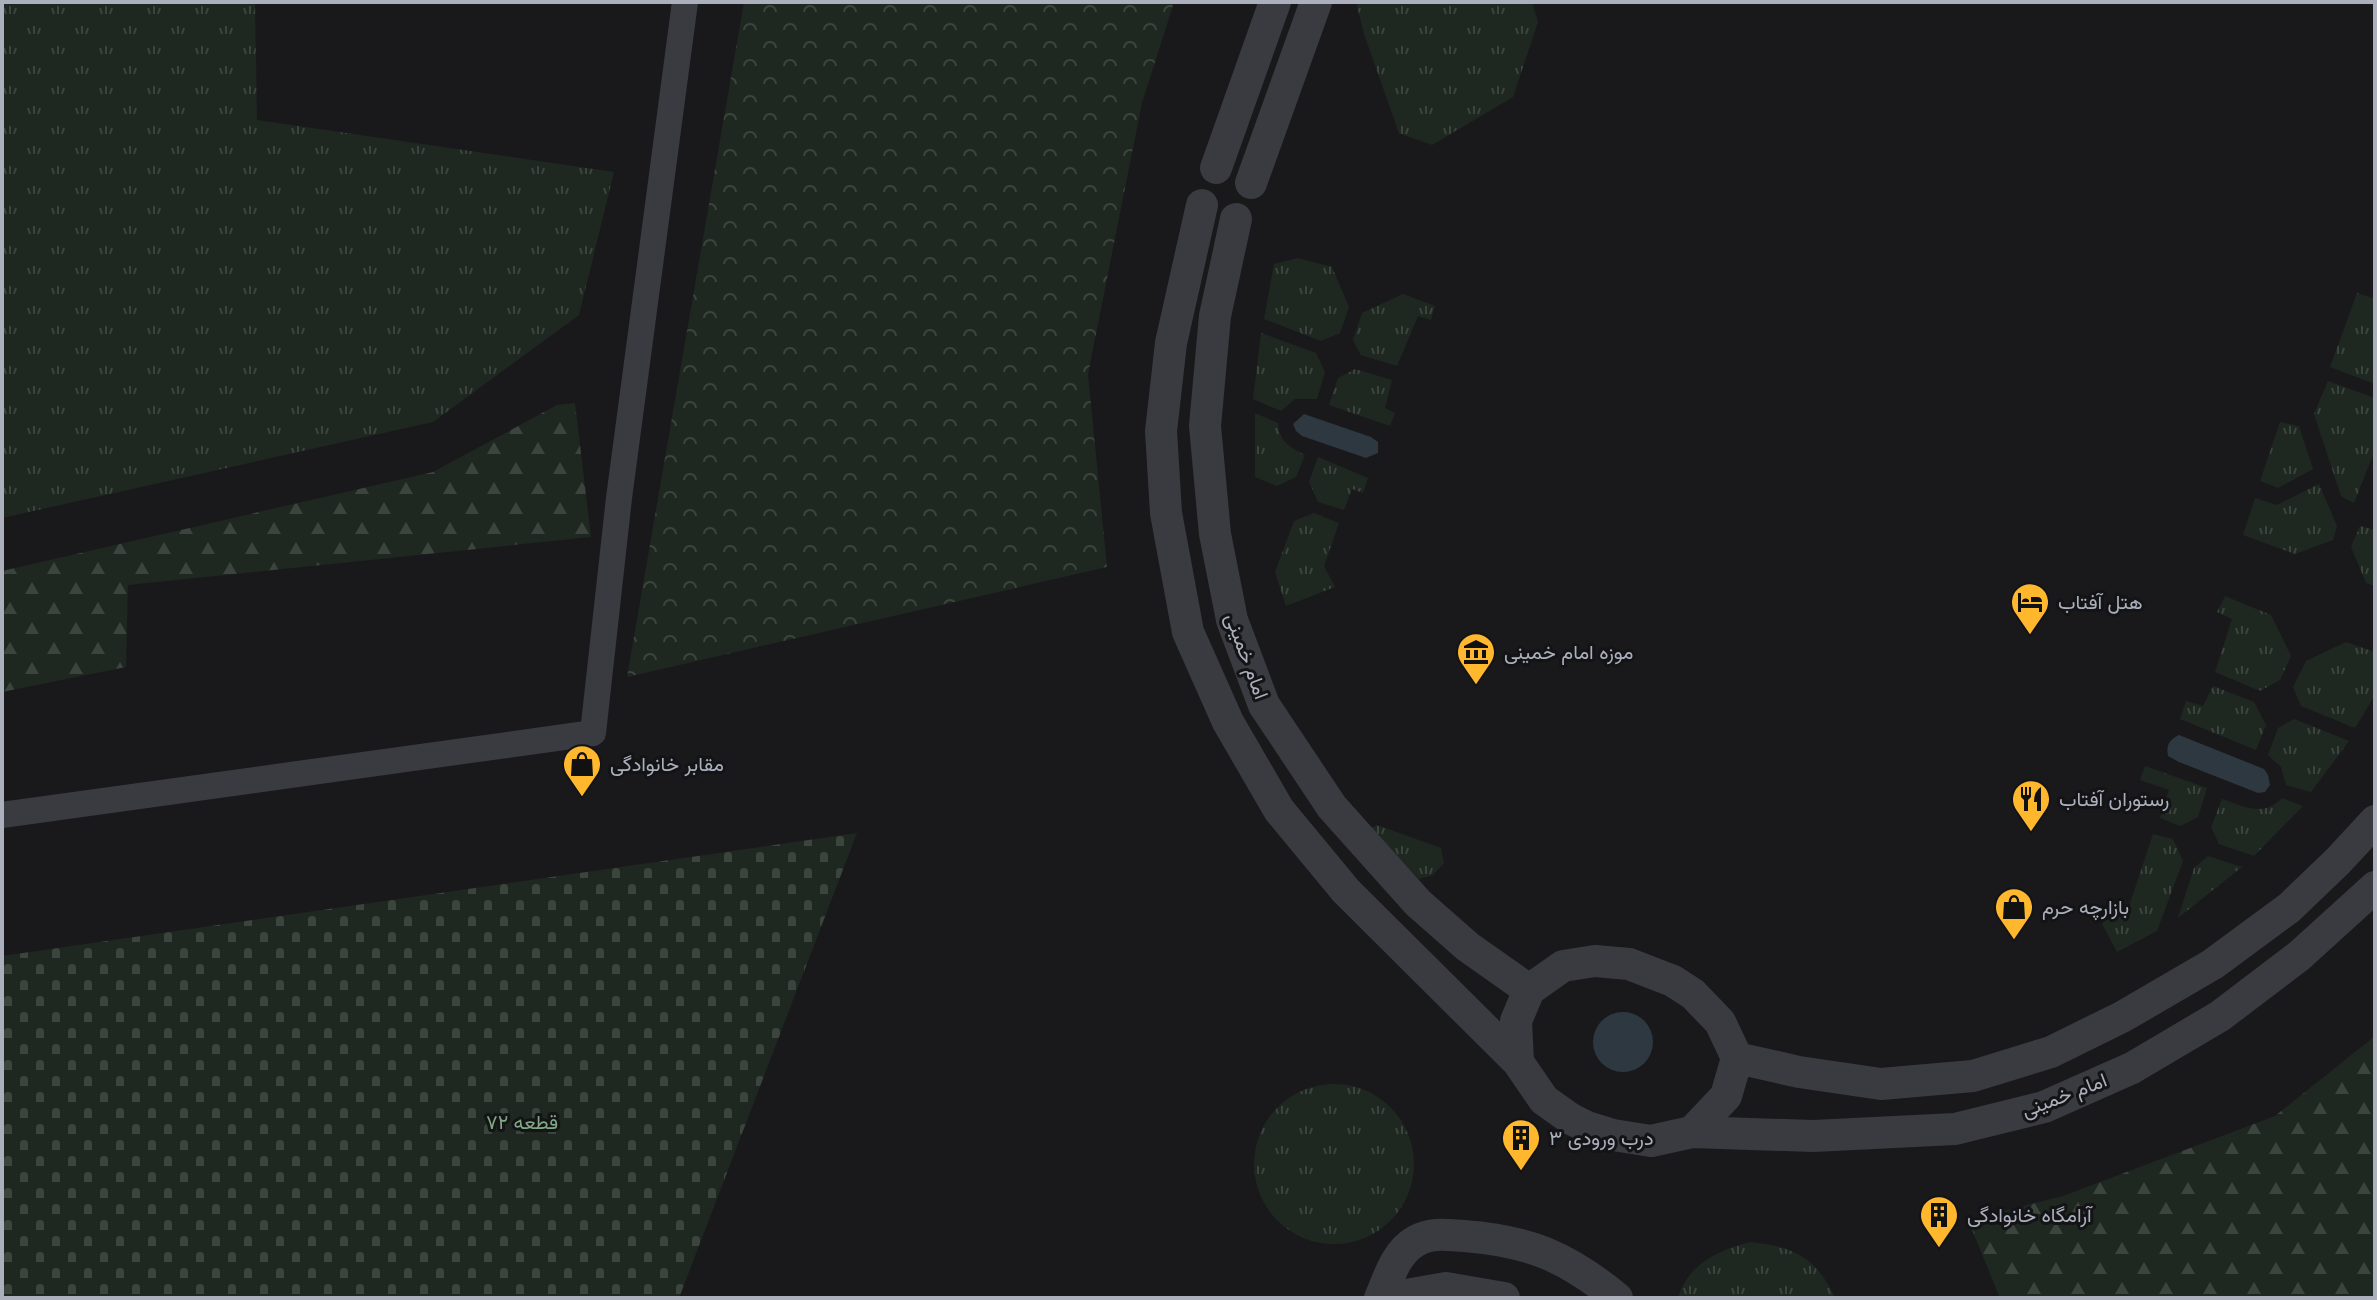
<svg xmlns="http://www.w3.org/2000/svg" width="2377" height="1300" font-family="Quicksand,Vazirmatn,sans-serif">
<style>
.grass{fill:url(#grass-tufts)}
.forest{fill:url(#forest-firs)}
.cemetery{fill:url(#cemetery-stones)}
.park{fill:url(#park-crowns)}
.water{fill:#2e3841}
.lines{fill:none;stroke-linecap:round;stroke-linejoin:round}
.minor{stroke:#3a3b41;stroke-width:26}
.tertiary{stroke:#3a3b41;stroke-width:32}
.labels{text-anchor:middle;stroke-width:6;stroke-linejoin:round;paint-order:stroke}
.poi-label{font-size:20px;fill:#abb0bc;stroke:#141417;text-anchor:start}
.street-label{font-size:20px;fill:#abb0bc;stroke:#141417}
.park-label{font-size:20px;fill:#80a883;stroke:#141417}
</style>
<defs>
<pattern id="grass-tufts" width="24" height="20" patternUnits="userSpaceOnUse" patternTransform="scale(2)"><rect width="24" height="20" fill="#1e2720"/><path d="M3 7l-1-3M5 7V3M7 7l1-3M15 17l-1-3M17 17v-4M19 17l1-3" fill="none" stroke="#3c443e"/></pattern>
<pattern id="forest-firs" width="22" height="20" patternUnits="userSpaceOnUse" patternTransform="scale(2)"><rect width="22" height="20" fill="#1e2720"/><path d="M5 1l3.5 6h-7zM16 11l3.5 6h-7z" fill="#3c443e"/></pattern>
<pattern id="cemetery-stones" width="16" height="16" patternUnits="userSpaceOnUse" patternTransform="scale(2)"><rect width="16" height="16" fill="#1e2720"/><path d="M2 7V4a2 2 0 0 1 4 0v3zM10 15v-3a2 2 0 0 1 4 0v3z" fill="#3c443e"/></pattern>
<pattern id="park-crowns" width="20" height="18" patternUnits="userSpaceOnUse" patternTransform="scale(2)"><rect width="20" height="18" fill="#1e2720"/><path d="M2 6a3 3 0 1 1 6 0M12 15a3 3 0 1 1 6 0" fill="none" stroke="#3c443e"/></pattern>
</defs>
<rect width="100%" height="100%" fill="#19191c"/>
<!-- grass -->
<path class="grass" d="M2,2H255L257,120L614,172L579,315L433,422L2,518Z
M1356,2H1532L1538,22L1513,97L1432,145L1399,133L1364,34Z
M1298,258L1332,267L1349,307L1340,333L1321,341L1264,319L1274,264Z
M2357,293L2375,299V384L2330,367Z
M1403,294L1435,306L1431,320L1418,316L1397,366L1361,355L1353,340L1362,313Z
M1261,333L1316,353L1325,372L1317,399H1295L1281,411L1253,399Z
M1355,369L1392,380L1385,408L1395,413L1390,426L1329,405L1338,378Z
M2328,381L2375,398V450L2354,503L2341,496L2314,414Z
M1255,413L1278,423C1279,441 1289,447 1305,455L1296,477L1277,486L1255,477Z
M2280,422L2299,426L2313,469L2278,488L2260,481Z
M1318,457L1368,478L1363,493L1352,489L1344,510L1318,502L1309,482Z
M2319,484L2337,526L2333,540L2295,554L2243,535L2255,498L2277,505Z
M1314,513L1339,523L1324,566L1335,587L1286,606L1275,572L1294,521Z
M2360,526L2375,530V586L2366,583L2351,547Z
M2225,596L2271,615L2291,656L2280,680L2260,691L2215,672L2232,619L2217,612Z
M2346,642L2375,652V695L2355,728L2301,706L2293,687L2306,661Z
M2213,686L2254,702L2266,725L2256,750L2180,719L2186,701L2203,706Z
M2294,719L2349,741L2311,792L2286,785L2281,767L2268,755L2278,728Z
M2145,766L2207,788L2198,817L2180,826L2160,818L2169,790L2140,780Z
M2282,798L2303,806L2254,856L2219,844L2211,827L2222,799C2243,806 2264,818 2282,798Z
M1377,825L1441,848L1444,863L1433,875L1419,879L1370,829Z
M2153,834L2173,839L2183,861L2157,931L2117,952L2102,924L2107,912L2125,918Z
M2208,856L2242,867L2178,918L2194,868Z
M1254 1164a80 80 0 1 1 160 0a80 80 0 1 1-160 0Z
M1750,1242C1793,1246 1817,1258 1835,1298H1678C1688,1264 1719,1250 1750,1242Z"/>
<!-- forest -->
<path class="forest" d="M575,403L591,537L128,585L126,667L2,692V571L433,472L557,405Z
M2375,1036V1298H2000L1968,1220L2063,1196L2275,1116Z"/>
<!-- cemetery -->
<path class="cemetery" d="M857,833L679,1298H2V956Z"/>
<!-- park -->
<path class="park" d="M744,2H1174L1142,103L1088,374L1107,567L627,677Z"/>
<!-- water -->
<path class="water" d="M1304,414L1371,437L1378,442V453L1366,458L1302,436L1296,431L1293,424Z
M2179,735L2264,769L2268,775L2270,785L2265,792L2258,793L2179,762L2168,756C2166,745 2169,740 2179,735Z
M1593 1042a30 30 0 1 1 60 0a30 30 0 1 1-60 0Z"/>
<g class="lines">
<!-- minor -->
<path class="minor" d="M2,815L593,733L619,498L685,2"/>
<!-- tertiary -->
<path class="tertiary" d="M1216,168L1275,2
M1251,183L1316,2
M1202,205L1171,343L1161,431L1166,513L1188,632L1228,722L1279,810L1346,891L1518,1062
M1236,219L1215,316L1205,426L1215,534L1232,620L1264,705L1332,807L1418,903L1468,947L1529,990
M1595,961L1629,964L1673,981L1693,994L1720,1022L1737,1058L1726,1096L1692,1132L1651,1141L1613,1135L1587,1127L1571,1119L1544,1100L1518,1062L1516,1021L1529,990L1563,966Z
M1737,1058L1799,1072L1881,1084L1973,1076L2051,1052L2122,1017L2213,964L2289,908L2338,861L2375,821
M1692,1132L1813,1136L1955,1129L2044,1107L2132,1068L2220,1016L2299,956L2375,887
M1380,1298C1389,1278 1395,1253 1416,1241C1431,1232 1448,1235 1464,1236C1530,1241 1567,1257 1617,1298
M1389,1298L1446,1288L1504,1298"/>
</g>
<!-- icons -->
<defs>
<symbol id="hotel-pin" viewBox="-11 -11 22 30"><path d="M0 17L-7.5 6A9.5 9.5 0 1 1 7.5 6Z" fill="#ffb82e" stroke="#141417"/><path d="M-6-4.5h1.5V1H6V5H4.5V3h-9V5H-6ZM-4 0a1.8 1.8 0 1 1 3.6 0ZM.5 0V-2.5h3Q6-2.5 6 0Z" fill="#111"/></symbol>
<symbol id="museum-pin" viewBox="-11 -11 22 30"><path d="M0 17L-7.5 6A9.5 9.5 0 1 1 7.5 6Z" fill="#ffb82e" stroke="#141417"/><path d="M0-6L6-3V-2H-6V-3ZM-5-1h2V3h-2ZM-1-1h2V3h-2ZM3-1h2V3H3ZM-6 4H6V6H-6Z" fill="#111"/></symbol>
<symbol id="shop-pin" viewBox="-11 -11 22 30"><path d="M0 17L-7.5 6A9.5 9.5 0 1 1 7.5 6Z" fill="#ffb82e" stroke="#141417"/><path d="M-5-2.5h2.3a2.7 3.5 0 0 1 5.4 0H5L5.5 6h-11ZM-1.5-2.5h3a1.5 2.3 0 0 0-3 0Z" fill="#111"/></symbol>
<symbol id="restaurant-pin" viewBox="-11 -11 22 30"><path d="M0 17L-7.5 6A9.5 9.5 0 1 1 7.5 6Z" fill="#ffb82e" stroke="#141417"/><path d="M-5-6h1v4h1v-4h1v4h1v-4h1v5L-1.5 .5V6h-2V.5L-5-1ZM5-6V6H3V1.5H1.5Q1.5-4 5-6Z" fill="#111"/></symbol>
<symbol id="building-pin" viewBox="-11 -11 22 30"><path d="M0 17L-7.5 6A9.5 9.5 0 1 1 7.5 6Z" fill="#ffb82e" stroke="#141417"/><path d="M-4-6H4V6H1V3H-1V6H-4ZM-2.5-4.3h1.7v1.8h-1.7ZM.8-4.3h1.7v1.8H.8ZM-2.5-1h1.7V.8h-1.7ZM.8-1h1.7V.8H.8Z" fill="#111"/></symbol>
</defs>
<g fill-rule="evenodd">
<use href="#hotel-pin" x="2008" y="580" width="44" height="60"/>
<use href="#museum-pin" x="1454" y="630" width="44" height="60"/>
<use href="#shop-pin" x="560" y="742" width="44" height="60"/>
<use href="#restaurant-pin" x="2009" y="777" width="44" height="60"/>
<use href="#shop-pin" x="1992" y="885" width="44" height="60"/>
<use href="#building-pin" x="1499" y="1116" width="44" height="60"/>
<use href="#building-pin" x="1917" y="1193" width="44" height="60"/>
</g>
<g class="labels">
<!-- poi labels -->
<g class="poi-label">
<text x="2058" y="609">هتل آفتاب</text>
<text x="1504" y="659">موزه امام خمینی</text>
<text x="610" y="771">مقابر خانوادگی</text>
<text x="2059" y="806">رستوران آفتاب</text>
<text x="2042" y="914">بازارچه حرم</text>
<text x="1549" y="1145">درب ورودی ۳</text>
<text x="1967" y="1222">آرامگاه خانوادگی</text>
</g>
<!-- street labels -->
<g class="street-label">
<text transform="translate(1247 656) rotate(70)" y="7">امام خمینی</text>
<text transform="translate(2064 1095) rotate(-21)" y="7">امام خمینی</text>
</g>
<!-- park labels -->
<g class="park-label">
<text x="522" y="1129">قطعه ۷۲</text>
</g>
</g>
<!-- border -->
<rect width="2377" height="1300" fill="none" stroke="#abb0bc" stroke-width="8"/>
</svg>
